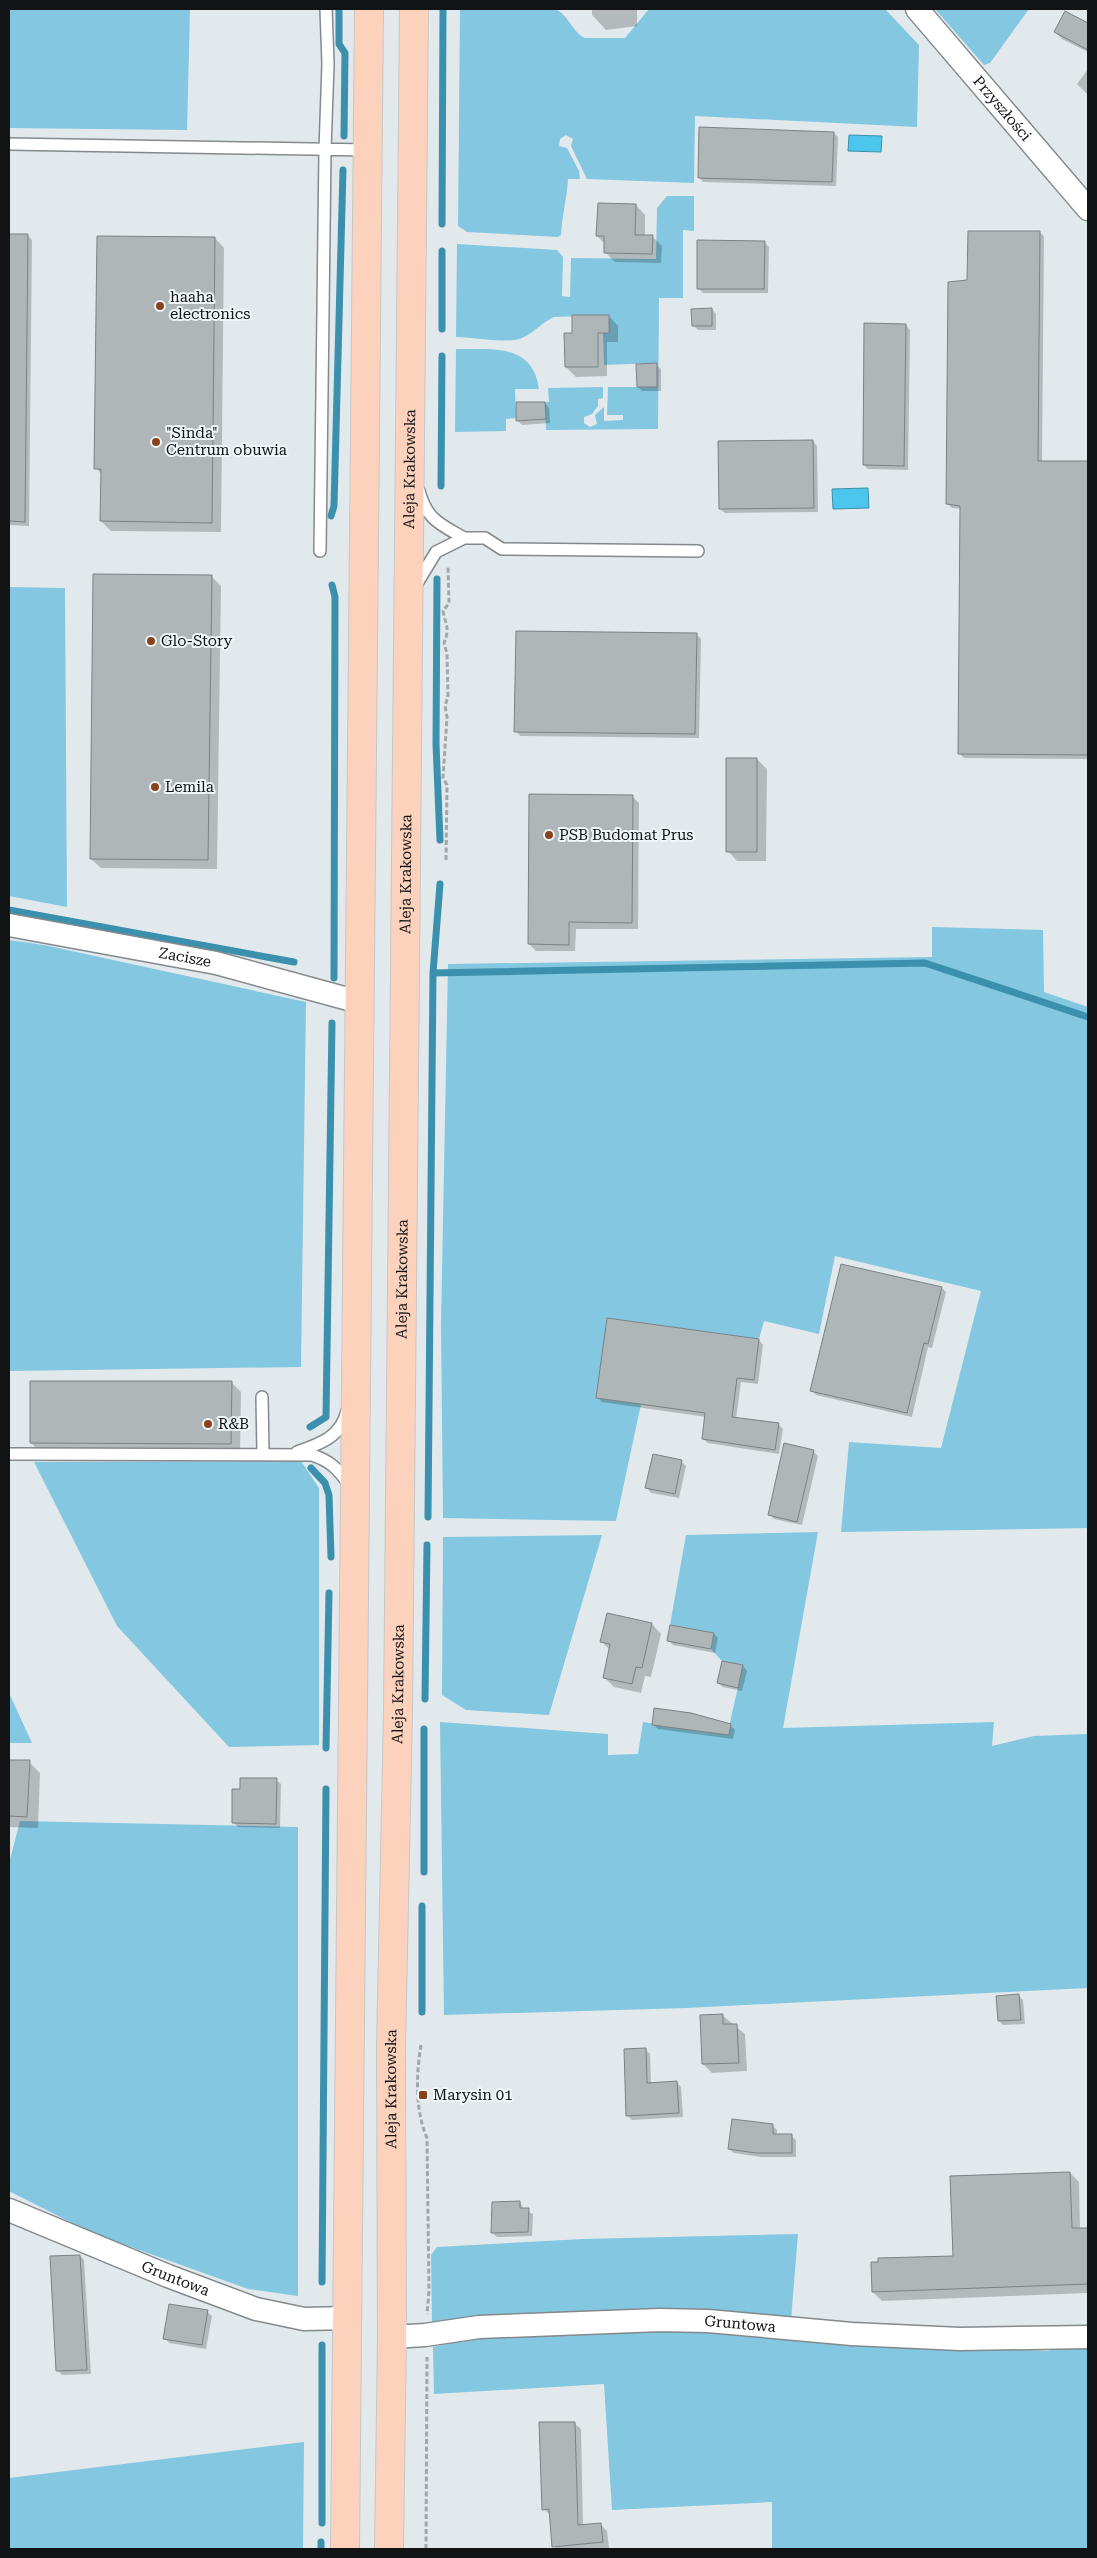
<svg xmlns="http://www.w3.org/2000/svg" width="1097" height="2558" font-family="'Roboto Serif',serif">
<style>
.green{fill:#83c7e0}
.water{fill:#4dc6ee;stroke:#3b90ad}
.shadow{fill:#0003}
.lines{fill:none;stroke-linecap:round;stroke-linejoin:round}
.stream{stroke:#3b90ad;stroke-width:7}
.building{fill:#afb6b8;stroke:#7b8184}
.service-casing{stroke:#83898c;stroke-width:14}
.minor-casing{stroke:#83898c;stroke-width:25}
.primary-casing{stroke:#c6c6c7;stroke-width:30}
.path{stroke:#a2a8aa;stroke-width:3;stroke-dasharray:5 2.5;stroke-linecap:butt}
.service{stroke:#fff;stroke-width:11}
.minor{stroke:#fff;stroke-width:22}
.primary{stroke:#fdd2bc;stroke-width:28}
.poi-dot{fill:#88431a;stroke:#eff6f9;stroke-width:2}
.labels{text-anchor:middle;stroke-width:4;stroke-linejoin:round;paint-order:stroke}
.street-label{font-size:15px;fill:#111314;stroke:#eff6f9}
.poi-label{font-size:15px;fill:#111314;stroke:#eff6f9;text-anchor:start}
</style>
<rect width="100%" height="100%" fill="#e2e9ec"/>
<!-- green -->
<path class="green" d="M9,9H190L187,130L9,128Z
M460,9L557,10C569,16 573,33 585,38H625L649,9H885L919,45L917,127L695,116L694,183L587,179L571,146L573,139L566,135L560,139L559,146L567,148L579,171L580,179H568C567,198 562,215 561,235L558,237L467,232L458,226Z
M935,9H1029L990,63L984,65Z
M667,196H694V231L683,230V298H659L658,429L546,430L545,402H549L548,388L603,387V398L598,399V406L592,414L584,417V423L590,427L597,424L595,415L604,407V421L623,420V415H607L608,387H657L656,363L604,365L603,333L609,332V315L554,317C542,322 534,333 522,338C508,344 472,337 456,337L457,244L557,250L563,257L562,296L570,297L571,258L656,259L657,208Z
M456,349C490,350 533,342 539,389H515L516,418L506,419V431L455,432Z
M9,587L65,588L67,907L9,896Z
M932,927L1043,930L1044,992L1088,1007V1528L841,1532L849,1442L941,1448L981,1291L835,1256L819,1334L764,1321L759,1339L608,1318L596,1398L641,1404L616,1521L443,1518L441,1324L448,964L932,957Z
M9,940L44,945L306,1002L301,1367L9,1371Z
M301,1461L319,1488V1745L229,1747L117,1626L34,1462Z
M818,1532L783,1728L994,1722L992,1746L1034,1736L1088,1734V1988L686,2008L444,2015L440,1722L608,1734V1755L638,1754L643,1722L709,1733L728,1731L743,1665L722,1661L711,1649L714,1633L670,1625L686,1535Z
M602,1535L549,1715L466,1710L442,1695L443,1537Z
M9,1693L32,1743H9Z
M20,1821L298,1827V2296L248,2289L92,2233L9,2191V1863Z
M798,2234L791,2320L432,2323L431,2255L437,2247L583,2239Z
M695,2329L840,2342L1047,2351L1088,2344V2549H772V2502L612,2510L604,2384L434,2394L433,2347L490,2335Z
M304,2442L303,2549H9V2478Z"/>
<!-- water -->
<path class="water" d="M849,135L882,136L881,152L848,151Z
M868,488L869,508L833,509L832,489Z"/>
<!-- shadow -->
<path class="shadow" d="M592,9H637V26L606,30L592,15Z
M1065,13L1088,24V52L1062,39L1055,32Z
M1088,69V95L1077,84Z
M834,133L838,137L836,186L703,182L699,177Z
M636,205L645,215V236H652L662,246L661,263L615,262L605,252V244L597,236Z
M1039,232L1044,236L1042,462L1088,463V759L964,758L959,753L961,509L952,508L947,503L968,281Z
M9,235L28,236L32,240L29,526L9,525Z
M215,238L224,248L221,532L111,531L101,521L102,475L96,468Z
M764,242L769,247L768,293H703L698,288Z
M712,309L716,314V330H698L693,325Z
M609,316L618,326V342H607V376L576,377L566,367L573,335Z
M906,325L910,330L908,470L868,469L864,465Z
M656,365L661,369V391H642L638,387Z
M545,403L549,408L550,423L522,425L518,421Z
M813,441L817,446L818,512L725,513L720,509Z
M211,576L221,586L217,869L101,868L91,859Z
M696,634L701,639L699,738L520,736L516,731Z
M757,759L767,769L766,861H737L728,851Z
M632,796L639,803L638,929H576L575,951H536L529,944Z
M942,1288L946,1292L932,1348L928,1347L912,1417L816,1395L811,1390Z
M759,1340L763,1345L758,1384L741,1382L736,1419L778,1424L783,1429L779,1454L708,1443L703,1439L706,1417L602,1402L598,1398Z
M231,1382L241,1392L240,1453H41L31,1443Z
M813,1451L818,1456L802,1525L774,1519L769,1514Z
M681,1461L686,1466L679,1498L651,1493L647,1488Z
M652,1624L661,1634L651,1677L645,1676L641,1693L614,1687L604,1677L610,1650L602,1642Z
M714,1634L718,1638L715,1653L673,1645L669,1641Z
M743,1666L747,1671L742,1691L723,1687L718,1683Z
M653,1724L730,1725L735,1730L733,1739L658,1729Z
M9,1761L29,1762L40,1773L38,1828L9,1827Z
M276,1780L281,1784L280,1828L238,1827L233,1822Z
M1019,1996L1023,2000L1025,2024L1003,2025L999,2021Z
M722,2015L745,2034L747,2071L712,2073L703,2064L701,2017Z
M645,2049L650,2054L651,2084L676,2082L681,2087L683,2117L632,2120L628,2116Z
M772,2125L777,2130V2136H791L796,2140V2157H761L734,2153L729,2149Z
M1070,2173L1079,2182L1080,2229H1088V2293L882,2301L873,2292L872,2263L954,2257Z
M520,2202L524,2210L533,2214L532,2236L497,2237L492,2233L493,2203Z
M80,2256L84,2260L91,2374L62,2375L58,2371Z
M207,2312L212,2316L206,2349L169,2343L165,2338Z
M574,2423L581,2429L583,2526L601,2525L607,2531L609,2548L557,2549L554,2546L551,2515L543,2509Z"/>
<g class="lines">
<!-- stream -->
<path class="stream" d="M339,9V44L345,53L344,136
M442,224L443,9
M442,329V251
M441,486L442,356
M331,516L334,506L343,170
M437,579L436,744L440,840
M332,585L335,597L334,978
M9,910L294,962
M433,973L925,963L1088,1017
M310,1427L326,1417L332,1023
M311,1468L325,1483L329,1495L331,1557
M428,1517L433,973L440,884
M425,1699L427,1545
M326,1748L329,1593
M424,1872V1729
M422,2012V1906
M322,2282L326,1789
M322,2345V2523
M321,2549V2542"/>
</g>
<!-- building -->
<path class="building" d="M1065,11L1088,23V50L1054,32Z
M699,127L834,132L832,182L698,178Z
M598,203L636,204L635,235H653L652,254L604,253V236H596Z
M968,231H1040L1038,461H1088V755L958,754L960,506L946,504L948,282L967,280Z
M9,234H28L25,522L9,521Z
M97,236L215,237L212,523L100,521L101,469H94Z
M697,240L765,241L764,289H697Z
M712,308V326H692L691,309Z
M572,315H609V333H598V367H565L564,333H572Z
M864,323L906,324L904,466L863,465Z
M657,363V387H637L636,364Z
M516,402H545L546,419L516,421Z
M813,440L814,508L719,509L718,441Z
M93,574L212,575L208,860L90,859Z
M516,631L697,633L695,734L514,732Z
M726,758H757V852H726Z
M529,794L633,795L632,923L569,922V945L528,944Z
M841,1264L942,1287L928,1344L924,1343L907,1413L810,1391Z
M607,1318L759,1339L754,1380L737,1378L732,1417L779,1423L775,1450L702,1439L705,1413L596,1398Z
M30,1381H232L231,1444L30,1443Z
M784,1443L814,1450L797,1522L768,1515Z
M653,1454L682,1460L675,1494L645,1488Z
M607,1613L652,1623L642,1668L636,1667L632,1684L603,1678L610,1644L600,1642Z
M670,1625L714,1633L711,1649L667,1641Z
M722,1661L743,1665L738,1688L717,1683Z
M654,1708L691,1713L731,1724L729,1735L652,1725Z
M9,1760H30L27,1817L9,1816Z
M240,1778H277L276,1824L232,1823V1789H240Z
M1019,1994L1021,2020L998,2021L996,1996Z
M723,2014V2024H737L739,2063L702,2064L700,2015Z
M646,2048L647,2083L677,2081L679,2113L626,2116L624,2049Z
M732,2119L773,2124V2134H792V2153H756L728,2149Z
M1070,2172L1072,2228H1088V2284L872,2292L871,2262H878V2258L953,2256L950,2176Z
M520,2201V2208H529L528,2232L491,2233L492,2202Z
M80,2255L87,2370L56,2371L50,2256Z
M169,2304L208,2310L202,2345L163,2339Z
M539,2422H575L578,2525L601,2523L603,2542L552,2547L549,2509L542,2510Z"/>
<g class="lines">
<defs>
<path id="service" d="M9,144L368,150
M419,491C427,520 440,524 464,538
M320,551L325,150L328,64L326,9
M416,585L436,552L464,538H485L502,549L698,551
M262,1397L263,1454
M297,1452C320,1444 341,1437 347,1411
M9,1454L312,1455C331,1461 339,1470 350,1486"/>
<g id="minor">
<path id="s1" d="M917,9L1088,209"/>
<path id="s2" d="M9,925L216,963L359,1002"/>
<path id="s3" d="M9,2210L168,2276L256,2309L304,2319L349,2318"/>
<path id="s4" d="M392,2337L425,2335L479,2327L660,2320L708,2321L852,2334L960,2339L1088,2337"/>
</g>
<g id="primary">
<path d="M345,2549L369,9"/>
<path id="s5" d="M389,2549L392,2337L391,2047L398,1712L414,9"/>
</g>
</defs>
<!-- service casing -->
<use href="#service" class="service-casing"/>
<!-- minor casing -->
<use href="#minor" class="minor-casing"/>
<!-- primary casing -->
<use href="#primary" class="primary-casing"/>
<!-- path -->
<path class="path" d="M446,860L447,785L443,778L447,717L445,706L448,697L447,654L444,643C450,628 446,626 443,611L449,603L448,567
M421,2045C416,2075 415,2110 427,2138L429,2291L427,2314
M426,2549L427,2357"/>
<!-- service -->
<use href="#service" class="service"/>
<!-- minor -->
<use href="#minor" class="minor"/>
<!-- primary -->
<use href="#primary" class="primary"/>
</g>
<!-- markers -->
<g class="poi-dot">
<circle cx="160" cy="306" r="5"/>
<circle cx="156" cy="442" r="5"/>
<circle cx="151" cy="641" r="5"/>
<circle cx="155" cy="787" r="5"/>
<circle cx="549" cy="835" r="5"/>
<circle cx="208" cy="1424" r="5"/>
<rect x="418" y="2090" width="10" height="10" rx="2.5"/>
</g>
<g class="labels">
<!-- street labels -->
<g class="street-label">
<text dy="5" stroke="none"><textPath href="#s1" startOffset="131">Przyszłości</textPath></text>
<text dy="5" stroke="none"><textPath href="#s5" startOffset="2080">Aleja Krakowska</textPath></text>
<text dy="5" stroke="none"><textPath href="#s5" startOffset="1675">Aleja Krakowska</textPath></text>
<text dy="5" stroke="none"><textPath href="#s2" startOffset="179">Zacisze</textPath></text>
<text dy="5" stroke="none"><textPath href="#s5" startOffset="1270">Aleja Krakowska</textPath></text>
<text dy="5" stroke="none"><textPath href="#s5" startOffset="865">Aleja Krakowska</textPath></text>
<text dy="5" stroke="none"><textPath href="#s5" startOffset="460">Aleja Krakowska</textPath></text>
<text dy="5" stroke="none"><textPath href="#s3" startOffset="180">Gruntowa</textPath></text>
<text dy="5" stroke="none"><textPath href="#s4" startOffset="349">Gruntowa</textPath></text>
</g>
<!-- poi labels -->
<g class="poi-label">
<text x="170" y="302">haaha<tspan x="170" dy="17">electronics</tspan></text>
<text x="166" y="438">"Sinda"<tspan x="166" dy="17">Centrum obuwia</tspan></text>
<text x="161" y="646">Glo-Story</text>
<text x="165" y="792">Lemila</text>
<text x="559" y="840">PSB Budomat Prus</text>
<text x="218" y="1429">R&amp;B</text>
<text x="433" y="2100">Marysin 01</text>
</g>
</g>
<!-- border -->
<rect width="1097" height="2558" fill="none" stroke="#111314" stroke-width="20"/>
</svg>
